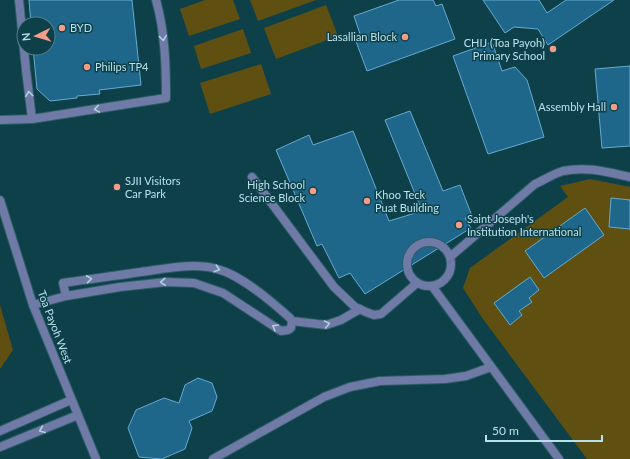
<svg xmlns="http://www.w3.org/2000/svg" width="630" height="459" font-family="Lato,sans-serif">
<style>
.green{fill:#5f5011}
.building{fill:#1e678a;stroke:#66aad1}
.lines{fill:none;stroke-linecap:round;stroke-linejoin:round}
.service-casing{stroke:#2d5d67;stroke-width:10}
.minor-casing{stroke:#2d5d67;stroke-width:10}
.service{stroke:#707aa6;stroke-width:8}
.minor{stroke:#707aa6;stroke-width:8}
.oneway{stroke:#add2e1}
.poi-dot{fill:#f49e89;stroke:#0e404a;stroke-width:1.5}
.labels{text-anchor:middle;stroke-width:3;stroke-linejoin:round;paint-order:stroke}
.poi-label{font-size:11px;fill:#b8e1eb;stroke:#0e404a;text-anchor:start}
.street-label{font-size:11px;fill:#b8e1eb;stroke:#0e404a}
</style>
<rect width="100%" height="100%" fill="#0e404a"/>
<!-- green -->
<path class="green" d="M205,0H233L240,19L189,36L180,9Z
M250,0H316L258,21Z
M326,5L338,36L276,59L264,28Z
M243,29L251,53L201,69L194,46Z
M261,64L271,94L210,114L200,83Z
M590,179L630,187V459H587L483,319L463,288L470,268L568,197L560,186Z
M0,305L13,350L0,369Z"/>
<!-- building -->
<path class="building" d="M29,0H132L141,85L99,90L100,94L77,96V98L50,101L37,89L33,48H48V24H31Z
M399,0H433L436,6L442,4L455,39L367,71L354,36L360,34L354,16Z
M483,0H539L547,13L566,0H614L548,45L538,29L514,27L505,33Z
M492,42L502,71L515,67L527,80L544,137L488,154L453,56Z
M630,66V146L602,148L595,69Z
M410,111L443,191L460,185L472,216L465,218L471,228L365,294L350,273L339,278L322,244L317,246L276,150L309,135L313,145L353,131L389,221L422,211L385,120Z
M611,198L630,200V229L609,227Z
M585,208L604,235L544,278L525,251Z
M530,277L539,290L529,298L532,302L519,311L522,315L510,325L494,303Z
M198,378L212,383L217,397L212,411L189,421L192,428L185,449L162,459L139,457L128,428L136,410L164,398L179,403L185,385Z"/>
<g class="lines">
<defs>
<path id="service" d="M19,0L26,70L32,119
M0,120L32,119L166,98C166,65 165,32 156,0
M252,177L334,287L355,307L366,312L374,315L381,314L417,283
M407 264a22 22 0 1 1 44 0a22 22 0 1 1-44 0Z
M450,257L535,184C544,180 553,174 563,171C586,166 607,172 630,177
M432,286L559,459
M33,305L66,296L120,287L166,282L194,283L223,293L281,331L288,330L291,328L292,321L290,318C271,301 241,275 217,269C194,262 164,269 141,272C115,276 89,279 63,283L66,296
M292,321L326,325L341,320L360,309
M213,459L324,397L350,387L380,381L445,379L466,376L491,367"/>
<path id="minor" d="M0,200L33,305L96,459
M0,431L71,400
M0,447L78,415"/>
</defs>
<!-- service casing -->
<use href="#service" class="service-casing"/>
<!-- minor casing -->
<use href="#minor" class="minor-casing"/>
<!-- service -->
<use href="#service" class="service"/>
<!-- minor -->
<use href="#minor" class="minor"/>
</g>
<!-- one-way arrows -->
<defs><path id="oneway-chevron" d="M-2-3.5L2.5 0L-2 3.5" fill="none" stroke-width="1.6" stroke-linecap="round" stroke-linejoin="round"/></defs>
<g class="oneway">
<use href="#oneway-chevron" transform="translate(163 38) rotate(82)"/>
<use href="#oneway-chevron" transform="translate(29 94) rotate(-97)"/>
<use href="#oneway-chevron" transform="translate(97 109) rotate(171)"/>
<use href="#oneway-chevron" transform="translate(217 269) rotate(18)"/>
<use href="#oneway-chevron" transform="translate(89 279) rotate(-8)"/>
<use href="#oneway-chevron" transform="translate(163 282) rotate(176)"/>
<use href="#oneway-chevron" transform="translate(327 324) rotate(-10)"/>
<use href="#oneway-chevron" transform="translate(275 327) rotate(-150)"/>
<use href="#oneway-chevron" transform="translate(42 430) rotate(158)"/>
</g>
<!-- markers -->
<g class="poi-dot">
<circle cx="62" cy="28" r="4"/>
<circle cx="405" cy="37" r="4"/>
<circle cx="553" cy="49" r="4"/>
<circle cx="87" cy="67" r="4"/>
<circle cx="614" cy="107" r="4"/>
<circle cx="117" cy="187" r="4"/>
<circle cx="313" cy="191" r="4"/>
<circle cx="367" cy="201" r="4"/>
<circle cx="459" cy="225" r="4"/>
</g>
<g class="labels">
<!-- poi labels -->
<g class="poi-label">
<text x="70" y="32">BYD</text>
<text x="397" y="41" text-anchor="end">Lasallian Block</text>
<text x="545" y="47" text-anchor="end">CHIJ (Toa Payoh)<tspan x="545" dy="13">Primary School</tspan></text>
<text x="95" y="71">Philips TP4</text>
<text x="606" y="111" text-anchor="end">Assembly Hall</text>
<text x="125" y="185">SJII Visitors<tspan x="125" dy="13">Car Park</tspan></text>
<text x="305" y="189" text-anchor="end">High School<tspan x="305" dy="13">Science Block</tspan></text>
<text x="375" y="199">Khoo Teck<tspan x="375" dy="13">Puat Building</tspan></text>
<text x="467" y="223">Saint Joseph's<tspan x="467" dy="13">Institution International</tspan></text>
</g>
<!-- street labels -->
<g class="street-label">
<text transform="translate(55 327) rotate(69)" y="4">Toa Payoh West</text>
</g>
</g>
<!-- north arrow -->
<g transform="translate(36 36) rotate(265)"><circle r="19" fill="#0e404a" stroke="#52808a"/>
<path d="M0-3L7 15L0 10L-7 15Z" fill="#f49e89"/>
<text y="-6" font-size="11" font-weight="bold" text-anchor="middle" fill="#b8e1eb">N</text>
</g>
<!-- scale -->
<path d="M486 435v6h116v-6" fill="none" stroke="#b8e1eb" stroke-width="2"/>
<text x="492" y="435" font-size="12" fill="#b8e1eb" stroke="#0e404a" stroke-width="3" paint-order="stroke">50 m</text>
</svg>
